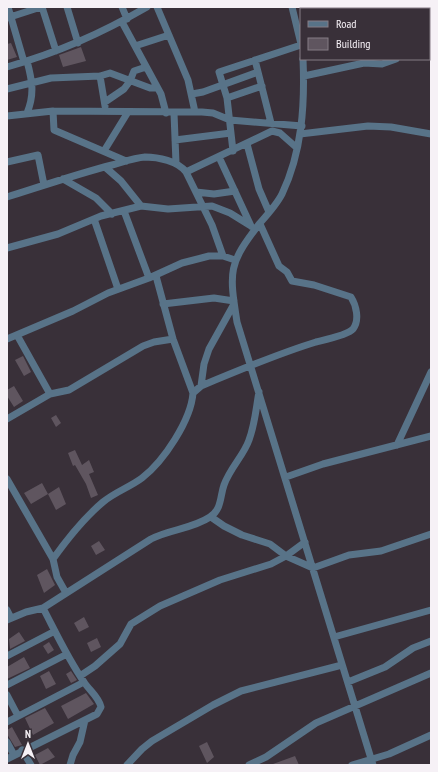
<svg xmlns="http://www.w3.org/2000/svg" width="438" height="772" font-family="'PT Sans Narrow',sans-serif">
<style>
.building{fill:#5f555f}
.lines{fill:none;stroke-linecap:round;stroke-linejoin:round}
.street{stroke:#587388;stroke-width:7}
</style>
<rect width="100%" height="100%" fill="#393039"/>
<!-- building -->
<path class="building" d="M11,43L17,57L7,60V44Z
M81,47L86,61L63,67L59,55Z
M23,356L31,372L24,376L15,360Z
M14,386L23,401L14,407L7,396V390Z
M56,415L61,423L56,427L51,418Z
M75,450L82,465L89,460L94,472L89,474L98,495L91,498L86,484L75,465L73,466L68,453Z
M42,483L48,494L31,504L24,493Z
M59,487L66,504L56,510L48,494Z
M99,541L105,550L96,555L91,546Z
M47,569L55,585L44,593L37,575Z
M84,617L89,627L79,632L74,623Z
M19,632L25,641L10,649L9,639Z
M97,638L101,647L91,652L87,643Z
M49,642L54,650L48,654L43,646Z
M24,657L30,668L7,679V667Z
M49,671L56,684L46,689L40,676Z
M71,671L77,680L71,683L66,674Z
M86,693L94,704L68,719L61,706Z
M45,708L54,723L33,735L25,718Z
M12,727L22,745L15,747L7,734V730Z
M207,742L214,757L207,763L199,746Z
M48,748L55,757L40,765L35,755Z
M295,756L299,765H274L273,764Z"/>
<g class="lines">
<!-- street -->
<path class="street" d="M8,7L24,62
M42,7L56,51
M67,7L78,43
M122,7L127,19
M157,7L188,80L195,112
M292,7L301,44
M7,18L41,7
M122,22L161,94L166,113
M135,46L169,35
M429,50H431
M303,59C305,105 302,152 282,194C277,204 268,214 260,223C228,264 229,271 237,322L373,765
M255,60L271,123
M7,67C59,52 100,34 147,7
M100,76L105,106
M304,76L364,63L382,64L396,59
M7,89L51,78L100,76L110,73L150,88H157
M192,94L203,92L258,72
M227,98L262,86
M105,102L124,89L130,81L134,71L146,67
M53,111L54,130L126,161
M27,113C35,94 32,80 27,61
M174,113L176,163
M7,116L53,111L202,112L213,113L230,120L302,126
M300,134L368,126L391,127L431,134
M175,140L231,133
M247,144L259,189L269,212
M104,151L128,112
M233,151L227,98L219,72L301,45
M219,157L251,226
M7,162L38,155L44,185
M105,167L121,181L141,206
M186,172L272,131L280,133L297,148
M63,179L96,198L112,214
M196,192L214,194L235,191
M7,197C42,186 77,174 112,165C123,162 134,158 145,157C158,157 178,161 186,172L212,225L223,256
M124,211L149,278
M94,219L118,289
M7,248L58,234L101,216L141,206L168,209L212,206L230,213L251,226
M156,276L173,339L193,393
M163,304L214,298L234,301
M17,335L50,394
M7,339L73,311L108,293L149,278L182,263L209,256H223L235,260
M201,386C239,370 277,354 316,342C324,340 348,335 353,329C360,320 356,305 351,297L314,285L292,281L287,272L279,266L260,224
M7,419L50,394L69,390L143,346L154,342L173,339
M397,445L431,372
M286,477L323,464L431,436
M7,479L53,559L57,577L66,593
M211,517L224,526L242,535L270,544L286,556L313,568L349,555L381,551L431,534
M53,559C68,538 84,518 103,502C115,492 130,487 142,478C164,461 191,420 193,393L201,386L204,364L209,349L234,304
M7,610L11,618
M7,620L26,612L43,608L151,539C170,529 192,529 210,517C222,509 220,496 224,485C230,468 244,455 249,440C255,424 256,408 259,392
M334,637L431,610
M7,656L55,631
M80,676L95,666L120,644L131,624L160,606L220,580L271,564L286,556L305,542
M348,682L385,667L413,648L431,641
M7,685L67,654
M7,695L18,716
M7,722L84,682
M7,742L14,755
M22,750L31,765
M7,759L97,714L101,707C99,697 89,690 84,682C68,659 56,633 43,608
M70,765L73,755L80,742L85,720
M127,765L142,749L152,741L213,705L241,691L342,665
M249,765L266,757L316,723L431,673
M352,765L389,754L431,735"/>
</g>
<!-- border -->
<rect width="438" height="772" fill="none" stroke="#f6f1f6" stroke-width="16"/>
<!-- legend -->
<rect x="300" y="8" width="130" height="52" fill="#393039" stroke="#857d85"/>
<rect x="308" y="21" width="20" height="6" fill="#587388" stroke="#857d85"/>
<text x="336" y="28" font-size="12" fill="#f6f1f6">Road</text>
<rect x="308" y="38" width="20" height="12" fill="#5f555f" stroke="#857d85"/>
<text x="336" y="48" font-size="12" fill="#f6f1f6">Building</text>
<!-- north arrow -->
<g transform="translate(28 744)" stroke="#393039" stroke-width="3" paint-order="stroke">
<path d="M0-3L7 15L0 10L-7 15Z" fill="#f6f1f6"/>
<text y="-6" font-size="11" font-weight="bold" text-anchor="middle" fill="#f6f1f6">N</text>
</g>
</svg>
